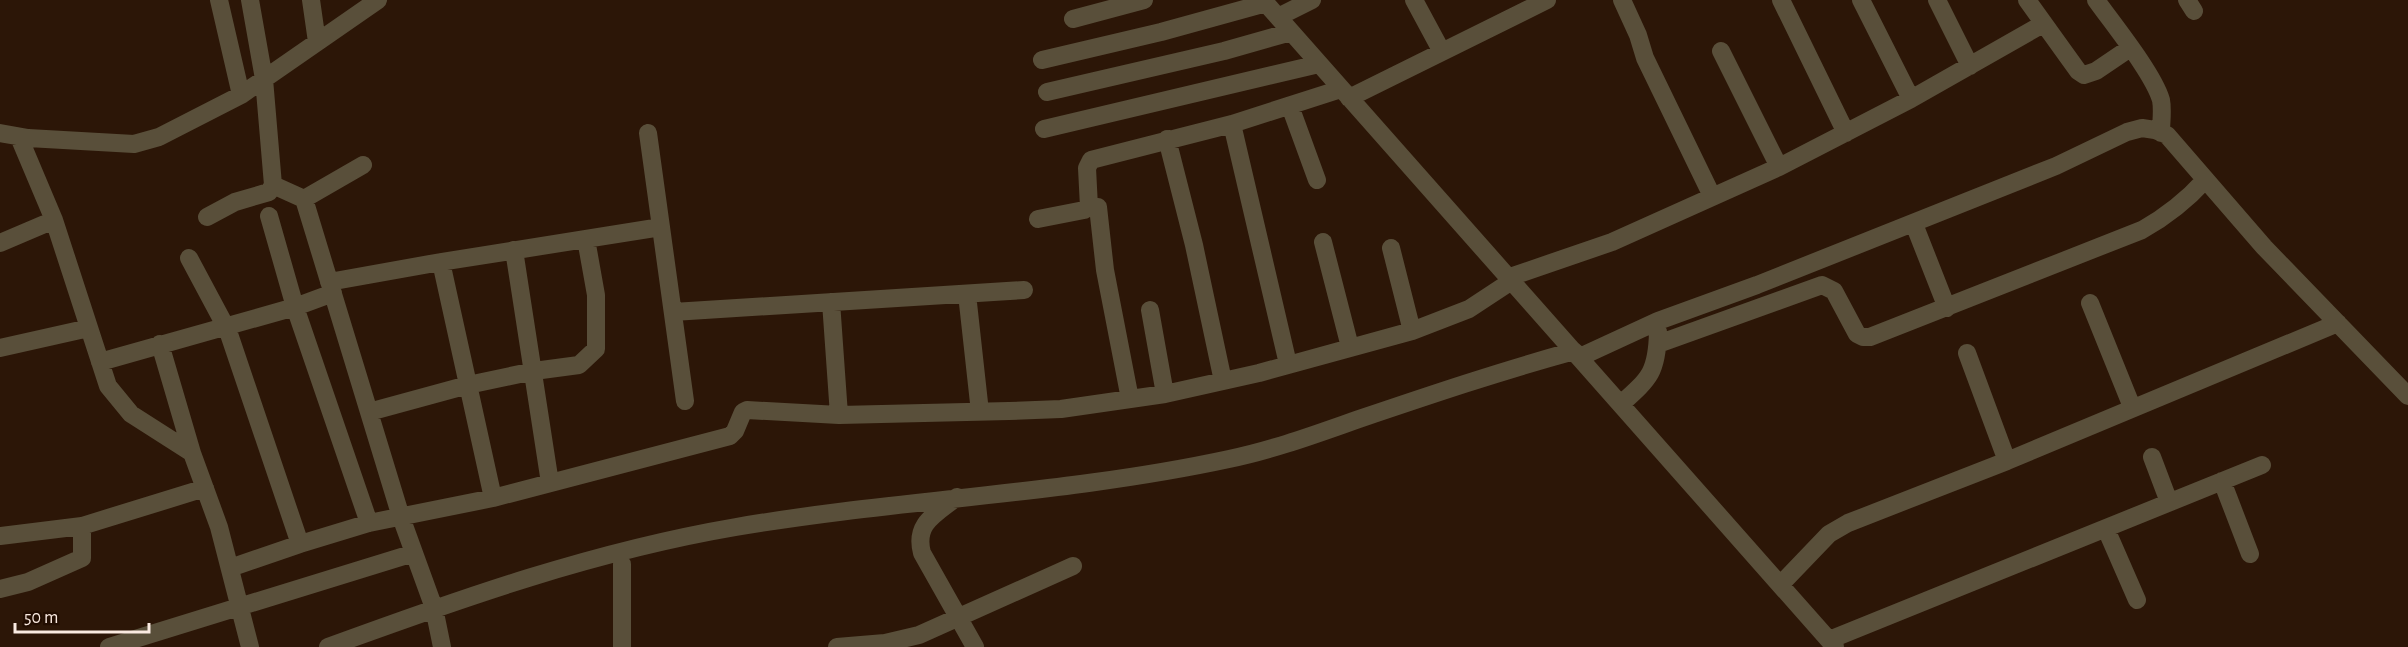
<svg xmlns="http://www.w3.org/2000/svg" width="2408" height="647" font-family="'Alegreya Sans',sans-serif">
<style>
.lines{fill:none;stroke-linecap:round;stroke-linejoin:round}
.minor{stroke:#594f3a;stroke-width:18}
</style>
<rect width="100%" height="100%" fill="#2c1607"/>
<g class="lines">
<!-- minor -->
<path class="minor" d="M219,0L241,95
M311,0L317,42
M1263,0L1835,647
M1414,0L1442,52
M1622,0L1638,35L1645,58L1712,196
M1781,0L1846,133
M1861,0L1911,99
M1937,0L1970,66
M2027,0L2078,71L2084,75L2096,71L2130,48
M2096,0C2113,24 2153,73 2161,100C2163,110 2161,122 2161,133
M2187,0L2194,11
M1278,17L1312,0
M1073,19L1144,0
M1721,51L1779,167
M1042,60L1161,32L1266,3
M1047,92L1224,51L1291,32
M1349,98L1547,0
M1290,106L1317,180
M1232,124L1288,364
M1044,129L1319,64
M0,133L28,138L134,144L159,137L241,95L378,0
M648,133L685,401
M19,137L54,220L108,386L131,414L192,453L219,527L250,647
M1167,139L1194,245L1223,381
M273,185L304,199L363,165
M304,199L401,517L434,608L442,647
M1098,207L1105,270L1130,399
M269,216L295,307L369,523
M207,217L235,202L269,192L273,185L264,79L250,0
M1038,219L1084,210L1089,207L1087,168L1091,160L1232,124L1341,89
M1914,224L1947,308
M1323,242L1350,347
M0,243L54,220
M1391,248L1412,331
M514,250L550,483
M189,258L228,331L300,544
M441,262L493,498
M1507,278L1612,242L1779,167L1911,99L2043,24
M329,282L441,262L661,227
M967,294L980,412
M831,302L839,415
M2090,303L2132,407
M1150,310L1165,394
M673,312L1024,290
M160,344L192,453
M1658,344L1822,285L1834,291L1857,334L1863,337H1870L2142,230C2167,216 2186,201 2205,180
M0,348L89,328
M1967,353L2007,461
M1580,357L1658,321L1757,285L2056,166L2127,132L2142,128L2155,130L2167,135L2264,247L2408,396
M100,362L295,307L333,293
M1621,404C1650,378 1657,372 1658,332
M369,412L468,385L534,371L579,365L596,349V295L586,239
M2152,457L2169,502
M2222,481L2250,554
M957,497C936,514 914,523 922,553L975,647
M2106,529L2137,600
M0,536L82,526L205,488
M622,564V647
M230,568L300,544L369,523L493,498L730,436L735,431L743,412L747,410L839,415L1009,411L1061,409L1165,394L1259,373L1412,331L1469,309L1510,282
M1781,584L1829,534L1848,523L2007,461L2338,323
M0,589L28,582L82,558V526
M1829,640L2262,465
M109,647L414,553
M328,647C462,598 595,551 736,527C900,499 1067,494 1229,459C1273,450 1316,434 1359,419C1430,395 1501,371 1574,351
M837,647L885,643L919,635L1073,566"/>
</g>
<!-- scale -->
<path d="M15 623v9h134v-9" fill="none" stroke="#faeae1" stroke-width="3"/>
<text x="24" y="623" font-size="18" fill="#faeae1" stroke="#220d01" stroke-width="4.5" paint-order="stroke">50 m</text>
</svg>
